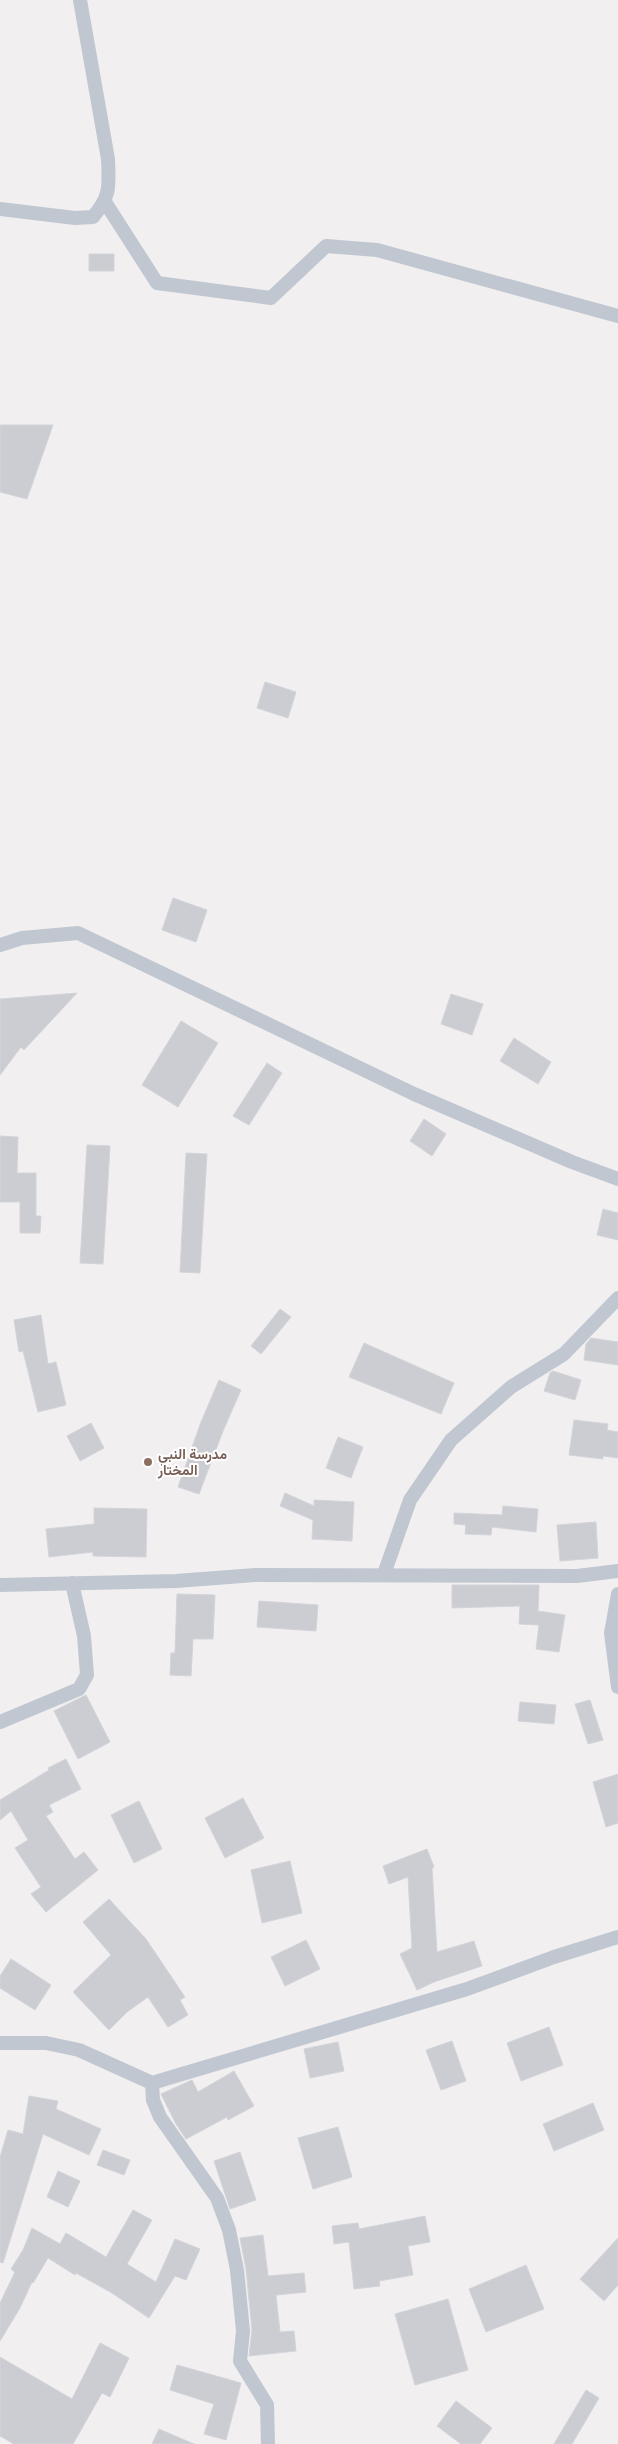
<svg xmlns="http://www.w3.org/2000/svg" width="618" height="2444" font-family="Inter,Vazirmatn,sans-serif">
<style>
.building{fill:#cccdd3;stroke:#d3d4da}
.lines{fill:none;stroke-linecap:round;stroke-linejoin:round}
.street{stroke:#c0c7d0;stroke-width:14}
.education-dot{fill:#8d6e63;stroke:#fff;stroke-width:2}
.labels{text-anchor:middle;stroke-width:4;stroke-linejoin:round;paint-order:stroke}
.education-label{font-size:14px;font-weight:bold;fill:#785e54;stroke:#fff;text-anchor:start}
</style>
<rect width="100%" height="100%" fill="#f1efef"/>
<!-- building -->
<path class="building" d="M89,254H114V271H89Z
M0,425H53L27,499L0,492Z
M265,682L296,692L288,718L257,708Z
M173,898L207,910L196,942L162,930Z
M77,993L24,1050L21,1047L0,1075V999Z
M451,994L483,1004L472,1035L441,1024Z
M181,1021L218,1043L178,1107L142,1085Z
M514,1038L551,1062L538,1084L500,1061Z
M267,1063L282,1073L249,1125L233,1116Z
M424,1119L446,1134L432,1156L410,1141Z
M0,1136L18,1137L17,1173H36V1216H41L40,1233H20V1202H0Z
M87,1145L110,1146L103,1264L80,1263Z
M186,1153L207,1154L200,1273L180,1272Z
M603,1209L618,1213V1240L597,1235Z
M280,1309L291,1317L261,1354L251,1346Z
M41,1315L48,1364L56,1362L66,1405L38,1412L23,1351L19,1352L14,1320Z
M591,1338L618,1342V1365L584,1360L586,1344Z
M364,1343L454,1383L441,1414L349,1377Z
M553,1371L581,1380L575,1400L544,1391L550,1373Z
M219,1380L241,1390L223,1431L199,1494L178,1487L201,1422Z
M574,1420L608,1424L607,1430L618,1432V1458L603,1456V1459L569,1455Z
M91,1423L104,1448L80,1461L67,1436Z
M338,1437L363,1447L351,1478L326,1468Z
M285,1493L314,1506V1500L354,1502L352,1541L312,1539L313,1520L280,1506Z
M503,1506L538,1509L536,1532L492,1527L491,1535L465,1534L466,1525L454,1524V1513L502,1515Z
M94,1508L147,1509L146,1557L93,1556V1552L49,1557L46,1529L94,1524Z
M596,1522L598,1558L560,1561L557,1525Z
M452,1585H539L538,1611L565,1615L559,1652L536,1649L539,1625L519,1624L520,1606L452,1608Z
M177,1594L215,1595L213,1639H193L191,1676L170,1675L171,1653H175Z
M259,1601L318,1605L316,1631L257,1627Z
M86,1695L110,1742L78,1759L54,1711Z
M590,1700L603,1740L588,1744L575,1704Z
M520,1702L556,1705L554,1724L518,1721Z
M66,1759L81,1789L49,1805L53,1812L46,1816L75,1859L84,1852L98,1870L46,1912L31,1894L41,1887L15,1848L28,1840L11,1811L0,1820V1800L49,1770L48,1768Z
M618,1774V1823L606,1827L593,1782Z
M243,1798L264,1838L225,1858L205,1818Z
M139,1801L162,1849L134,1863L111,1815Z
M427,1849L434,1867L432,1868L437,1952L474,1941L482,1966L434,1982L417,1990L400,1954L412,1948L408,1877L389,1884L383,1866Z
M290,1861L302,1913L262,1923L251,1870Z
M109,1899L146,1939L185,1997L180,2000L188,2015L168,2027L148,1997L127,2012L109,2030L73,1992L111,1955L83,1922Z
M306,1940L320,1969L285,1986L271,1957Z
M11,1959L51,1985L35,2010L0,1988V1976Z
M549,2027L563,2065L521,2081L507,2043Z
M452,2041L466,2081L441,2090L426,2050Z
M338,2042L344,2071L310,2078L304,2049Z
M234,2071L254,2106L228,2120L227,2117L186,2139L176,2124L161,2094L192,2080L198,2092Z
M29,2096L58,2101L56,2109L101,2129L89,2155L43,2134L3,2263L0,2262V2157L8,2130L23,2134Z
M593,2103L604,2130L554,2151L543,2124Z
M338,2127L352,2177L313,2189L298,2138Z
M103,2150L130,2160L124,2175L97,2165Z
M240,2152L256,2200L230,2209L214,2161Z
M58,2171L80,2181L68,2207L47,2197Z
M133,2210L152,2220L127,2264L156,2282L175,2239L200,2249L186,2280L175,2276L149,2318L112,2293L76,2273L75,2275L48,2258L33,2283L32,2282L20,2308L0,2341V2303L15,2272L11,2269L23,2250L32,2228L60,2244L66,2233L106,2257Z
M425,2216L430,2242L408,2246L413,2275L379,2281L380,2286L354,2289L349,2242L334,2244L332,2226L358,2223L359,2229Z
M263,2235L268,2276L304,2273L306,2292L276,2295L280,2332L294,2331L296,2351L249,2356L252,2330L246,2269L240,2238Z
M618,2238V2285L604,2301L580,2279Z
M526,2265L544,2309L486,2332L469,2289Z
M448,2299L468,2370L415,2385L395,2314Z
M100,2343L129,2358L110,2397L102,2393L73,2444H14L0,2436V2357L72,2399Z
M177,2365L241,2383L226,2440L204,2434L214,2404L170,2390Z
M586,2390L599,2398L572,2444H554Z
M456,2401L492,2428L480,2444H461L437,2426Z
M159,2429L194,2444H152Z"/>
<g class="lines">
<!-- street -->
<path class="street" d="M105,202L157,283L271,298L326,246L377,250L618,316
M0,209L75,218L93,217C111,196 109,186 108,159L80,0
M0,945L22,938L78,933L414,1094L572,1162L618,1179
M384,1574L410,1500L451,1440L511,1387L564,1354L618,1298
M0,1585L176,1581L255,1575L577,1576L618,1571
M618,1594L611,1633L618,1687
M0,1722L79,1689L87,1675L84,1636L72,1583
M0,2043H46L79,2050L152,2083
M268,2444L267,2405L240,2361L243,2331L237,2270L229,2230L217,2198L160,2117L153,2100L152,2083L467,1989L554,1957L618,1937"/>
</g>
<!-- markers -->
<circle class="education-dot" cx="148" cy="1462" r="5"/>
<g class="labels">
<!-- education labels -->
<g class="education-label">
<text x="158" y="1459">مدرسة النبي<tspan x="158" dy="16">المختار</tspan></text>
</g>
</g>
</svg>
